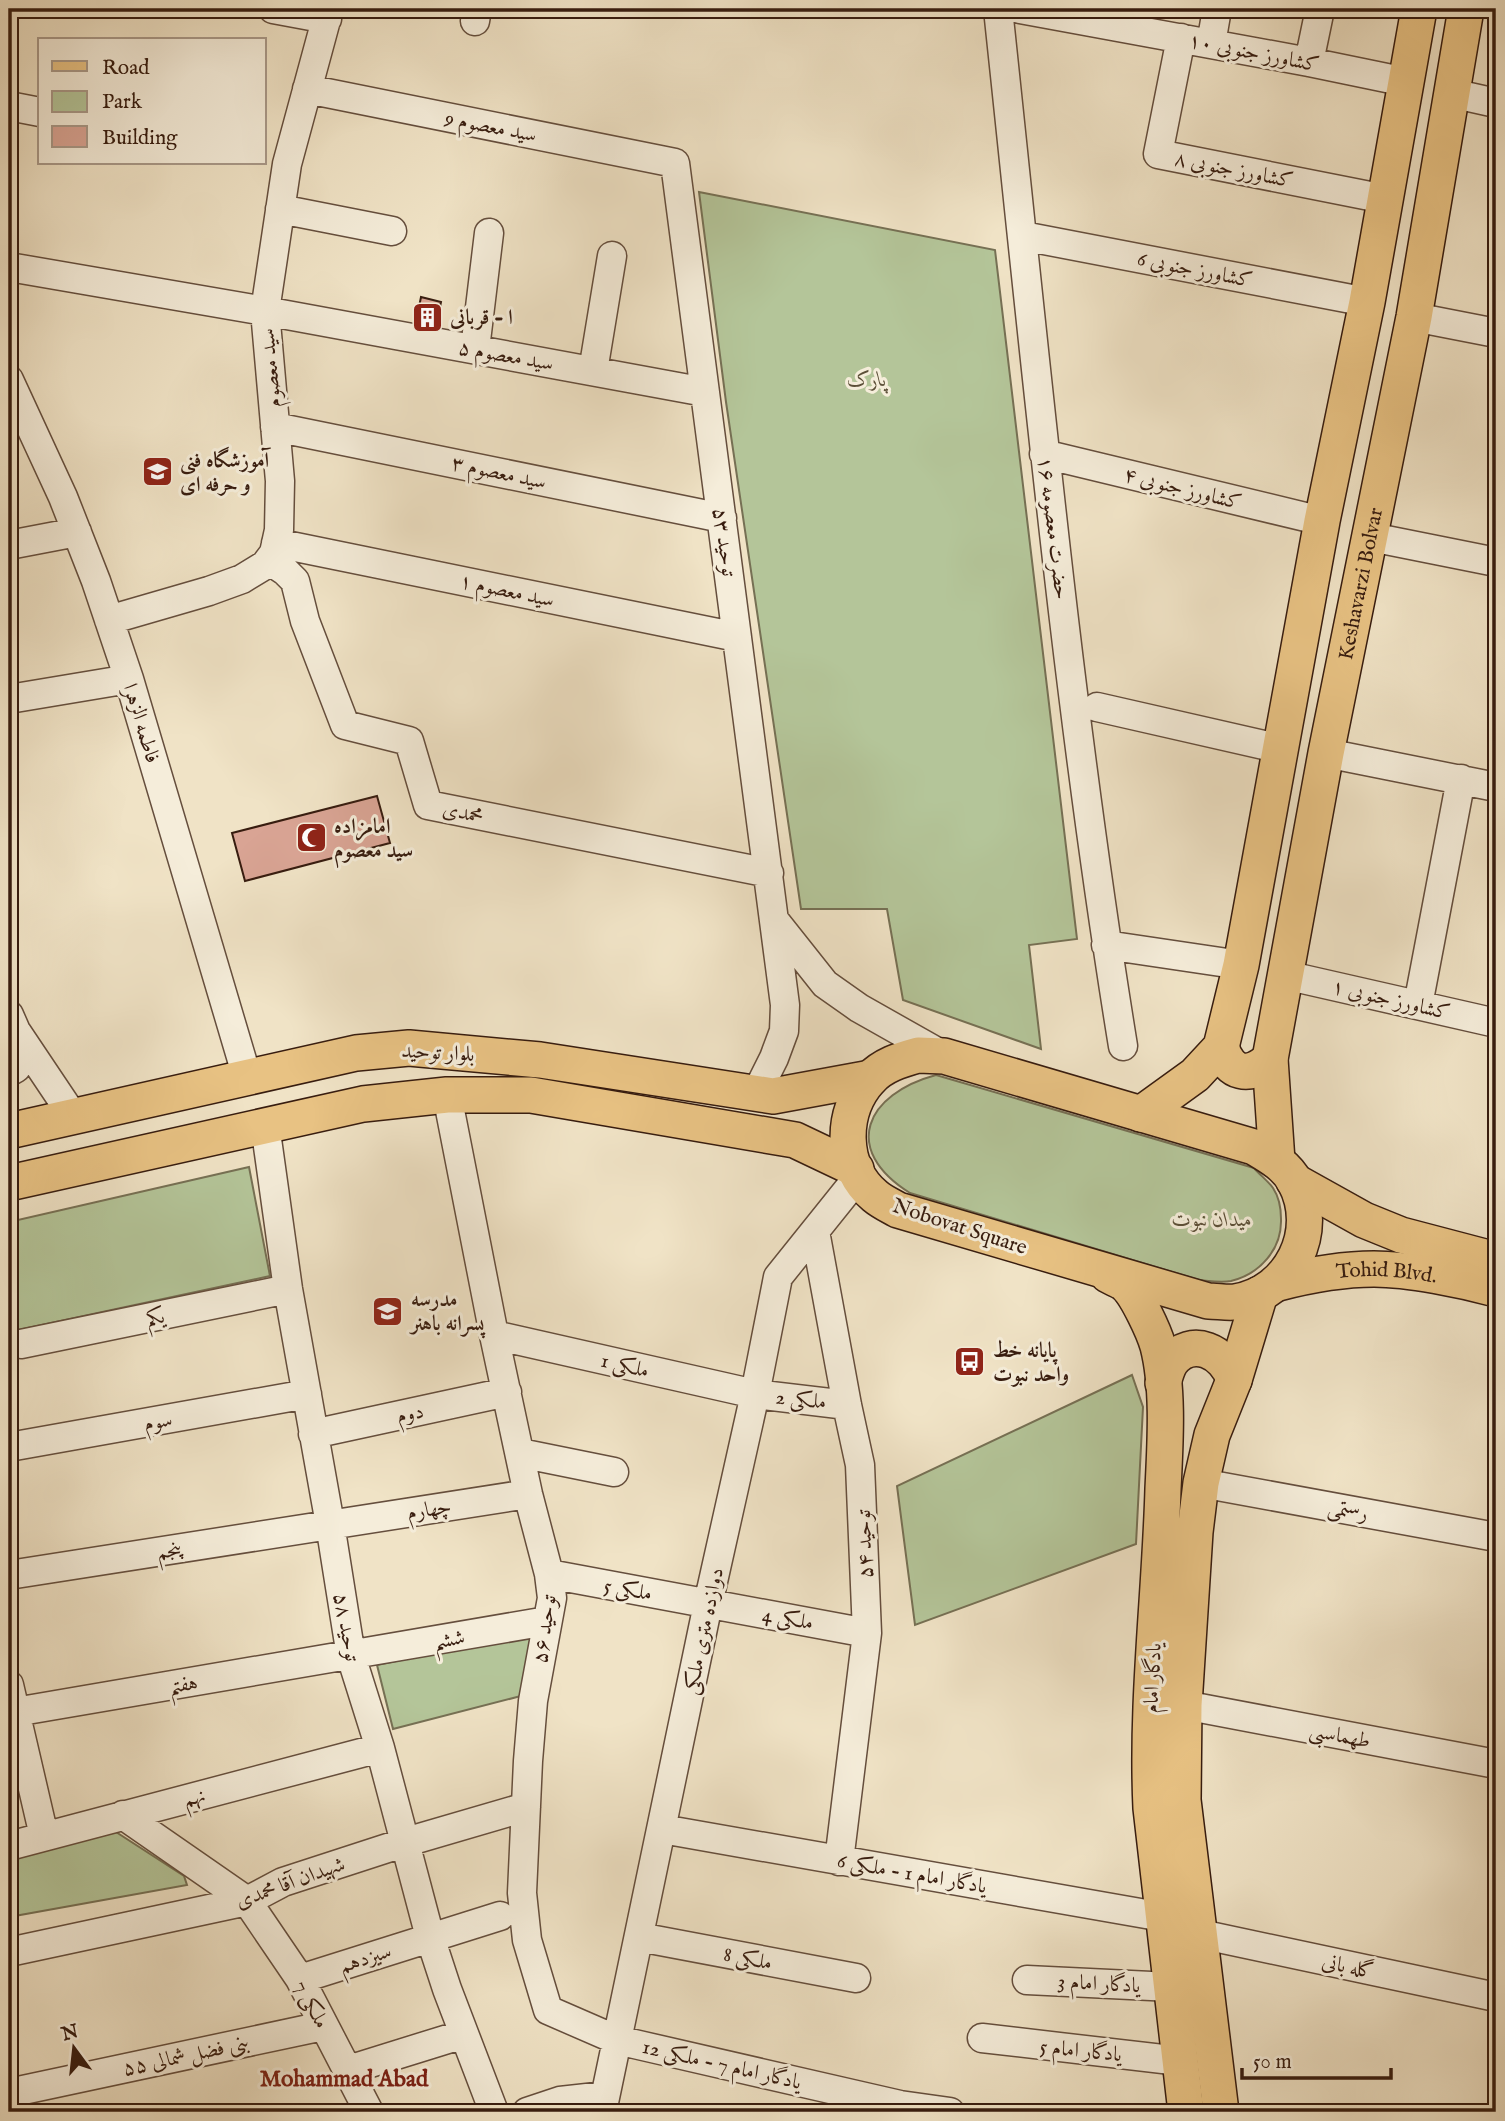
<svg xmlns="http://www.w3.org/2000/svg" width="1505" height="2121" font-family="'IM FELL English',Amiri,serif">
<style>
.green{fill:#b4c599;stroke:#767054;stroke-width:2}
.building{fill:#d9a494;stroke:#371c0f;stroke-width:2}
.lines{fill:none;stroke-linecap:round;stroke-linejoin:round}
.minor-casing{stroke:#654e3d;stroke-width:31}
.major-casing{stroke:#371c0f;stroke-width:38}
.minor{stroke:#f5edda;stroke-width:28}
.major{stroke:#e8c283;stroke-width:35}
.labels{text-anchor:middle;stroke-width:6;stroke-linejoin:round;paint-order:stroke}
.street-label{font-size:21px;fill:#371c0f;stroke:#f5edda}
.poi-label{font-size:21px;font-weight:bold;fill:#371c0f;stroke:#f5edda;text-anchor:start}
.park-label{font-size:21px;font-style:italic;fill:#5c4f38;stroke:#f5edda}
.neighbourhood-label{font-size:23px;font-weight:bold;fill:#7a1f14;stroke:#f5edda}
</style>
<rect width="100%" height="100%" fill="#f0e3c6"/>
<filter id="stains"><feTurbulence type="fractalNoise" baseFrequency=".00286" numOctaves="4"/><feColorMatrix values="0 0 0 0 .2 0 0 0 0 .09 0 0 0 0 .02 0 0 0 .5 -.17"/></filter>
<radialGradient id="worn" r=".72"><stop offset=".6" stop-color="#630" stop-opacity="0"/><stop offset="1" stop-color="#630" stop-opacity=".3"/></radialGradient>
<!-- green -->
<path class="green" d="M699,192L995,250L1077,939L1029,945L1041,1049L903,1000L887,909H801L726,402Z
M936,1075L1254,1168C1260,1175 1268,1181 1273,1188C1279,1197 1281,1208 1281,1219C1282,1249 1260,1274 1231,1281C1221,1283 1210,1281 1199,1280L910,1193C840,1149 866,1094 936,1075Z
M249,1167L270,1276L9,1332V1222Z
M1132,1375L1143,1407L1136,1544L915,1625L897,1486Z
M532,1633L521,1696L393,1729L377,1665Z
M116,1832L184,1876L187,1885L9,1917V1854Z"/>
<!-- building -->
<path class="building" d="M421,297L441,302L436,326L416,322Z
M377,796L390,843L245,881L232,833Z"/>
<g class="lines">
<defs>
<path id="minor" d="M273,9L327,19
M998,9C1035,355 1067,702 1123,1046
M1020,9L1309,62L1406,82
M475,21L477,9
M1181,38L1158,154L1385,199
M1211,44L1217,9
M1309,62L1320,9
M307,89L675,163L785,1005L784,1031L774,1058L756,1094
M1451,93L1496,103
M9,106L40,112
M280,209L392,231
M1023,236L1367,302
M9,267L265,311L705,392
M1414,317L1496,333
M475,349L489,233
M593,371L612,256
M9,380L63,497L96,581L129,679L247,1077
M275,427L722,518
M1044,454L1322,521
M1371,537L1496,562
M276,543L737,637
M9,545L77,532
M270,561L285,571L295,581L305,621L345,725L409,741L428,805L769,873
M109,620L209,591L242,579L265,565L274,553L279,530L280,481L265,311L287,164L329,9
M9,699L129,679
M1097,707L1281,749
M1326,753L1496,787
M775,921L825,984L859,1008L944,1056
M1106,945L1241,965
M1285,975L1496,1023
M1418,1005L1461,779
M9,1015L16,1031L73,1116
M9,1072L16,1068L18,1052L16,1031
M447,1095L494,1335L528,1494L549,1574L552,1598L533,1701L528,1761L522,1893L527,1940L548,2010L617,2040L900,2105L950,2112
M265,1125L288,1289L330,1524L351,1656L380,1748L430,1937L447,1989L494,2112
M815,1231L847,1405L860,1465L867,1633L839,1861
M494,1335L755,1394L847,1405
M21,1344L288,1289
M313,1434L507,1392
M9,1447L307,1394
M520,1453L614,1472
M1201,1483L1496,1537
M549,1574L867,1633
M9,1575L528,1494
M9,1685L44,1836
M1184,1705L1496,1764
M15,1712L547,1621
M123,1815L247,1901L300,1979L369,2112
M662,1829L1163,1917
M9,1846L380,1748
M1200,1934L1496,1997
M639,1937L856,1978
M9,1952L247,1901L283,1882L406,1842L526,1807
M300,1979L500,1916
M1027,1980L1172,1987
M982,2038L1180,2061
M348,2070L464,2034
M9,2093L323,2026
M527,2112L560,2101L605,2096
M602,2112L708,1604L755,1394L778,1277L859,1176"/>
<g id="major">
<path d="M1221,1047C1229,1074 1249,1079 1270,1059"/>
<path d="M918,1055L944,1056L1254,1147C1269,1156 1286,1165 1295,1182C1321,1231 1291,1293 1235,1302C1227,1303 1217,1301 1208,1301L898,1210C891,1206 882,1202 875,1196C840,1167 840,1112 870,1079C883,1065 900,1060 918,1055Z"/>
<path d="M1141,1114L1195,1075L1221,1047L1241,965L1322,521L1367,302L1419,9"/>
<path d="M9,1131L356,1053L409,1048L540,1060L773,1096L871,1078"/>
<path id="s1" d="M1277,1161L1270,1059L1326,753L1414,317L1466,9"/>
<path d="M1294,1181L1364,1220L1401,1235L1496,1260"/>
<path d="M9,1183L363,1104L447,1095H531L795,1140L856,1169"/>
<path d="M1108,1275C1113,1278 1122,1281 1126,1285C1137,1295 1154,1332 1158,1346C1169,1389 1165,1446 1163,1489C1160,1596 1146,1701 1151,1808L1186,2112"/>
<path id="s2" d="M1278,1283C1309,1275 1341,1269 1374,1269C1409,1269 1462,1280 1496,1289"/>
<path d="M1163,1383C1165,1376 1167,1368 1171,1362C1191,1335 1226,1352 1234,1380"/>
<path d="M1221,2112L1183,1800L1184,1705L1195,1532L1201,1483L1212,1435L1234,1380L1260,1294"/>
</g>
</defs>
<!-- minor casing -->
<use href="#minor" class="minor-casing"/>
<!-- major casing -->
<use href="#major" class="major-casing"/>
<!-- minor -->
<use href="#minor" class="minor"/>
<!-- major -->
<use href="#major" class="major"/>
</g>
<!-- icons -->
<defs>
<symbol id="building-square" viewBox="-11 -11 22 22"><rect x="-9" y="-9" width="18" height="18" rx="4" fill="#8f2418" stroke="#f5edda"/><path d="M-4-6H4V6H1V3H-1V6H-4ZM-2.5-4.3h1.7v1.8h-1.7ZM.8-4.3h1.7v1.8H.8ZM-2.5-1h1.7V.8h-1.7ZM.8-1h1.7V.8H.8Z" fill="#fff"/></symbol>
<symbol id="university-square" viewBox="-11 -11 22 22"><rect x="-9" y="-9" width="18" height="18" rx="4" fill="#8f2418" stroke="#f5edda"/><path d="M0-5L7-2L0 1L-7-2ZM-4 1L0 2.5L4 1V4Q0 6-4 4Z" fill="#fff"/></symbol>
<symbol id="mosque-square" viewBox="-11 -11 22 22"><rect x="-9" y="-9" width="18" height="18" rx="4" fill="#8f2418" stroke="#f5edda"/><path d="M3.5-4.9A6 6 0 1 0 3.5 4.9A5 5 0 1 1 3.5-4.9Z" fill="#fff"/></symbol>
<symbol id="school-square" viewBox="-11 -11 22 22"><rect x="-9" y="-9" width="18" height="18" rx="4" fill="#8f2418" stroke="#f5edda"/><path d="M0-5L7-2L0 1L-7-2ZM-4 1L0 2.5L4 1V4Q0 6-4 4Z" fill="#fff"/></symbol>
<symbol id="bus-square" viewBox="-11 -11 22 22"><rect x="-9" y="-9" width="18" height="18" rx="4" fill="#8f2418" stroke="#f5edda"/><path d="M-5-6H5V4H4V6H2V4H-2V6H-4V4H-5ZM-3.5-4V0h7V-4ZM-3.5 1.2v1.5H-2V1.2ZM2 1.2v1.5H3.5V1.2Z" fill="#fff"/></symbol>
</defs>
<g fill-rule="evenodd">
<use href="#building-square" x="410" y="300" width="35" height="35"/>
<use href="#university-square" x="140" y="454" width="35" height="35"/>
<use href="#mosque-square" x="294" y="820" width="35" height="35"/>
<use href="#school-square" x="370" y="1294" width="35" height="35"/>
<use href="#bus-square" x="952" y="1344" width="35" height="35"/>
</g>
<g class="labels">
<!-- street labels -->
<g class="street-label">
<text transform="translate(1254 52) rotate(11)" y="7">کشاورز جنوبی ۱۰</text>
<text transform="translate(491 126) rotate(11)" y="7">سید معصوم 9</text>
<text transform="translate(1234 169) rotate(11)" y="7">کشاورز جنوبی ۸</text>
<text transform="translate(1195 269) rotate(11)" y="7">کشاورز جنوبی 6</text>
<text transform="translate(506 355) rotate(10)" y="7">سید معصوم ۵</text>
<text transform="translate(270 368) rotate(-95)" y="7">سید معصوم</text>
<text transform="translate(499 472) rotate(12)" y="7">سید معصوم ۳</text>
<text transform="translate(1183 488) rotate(14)" y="7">کشاورز جنوبی ۴</text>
<text transform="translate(1054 528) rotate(83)" y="7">حضرت معصومه ۱۶</text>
<text transform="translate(725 542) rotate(82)" y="7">توحید ۵۳</text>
<text dy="7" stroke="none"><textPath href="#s1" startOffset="586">Keshavarzi Bolvar</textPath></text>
<text transform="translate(507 590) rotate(12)" y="7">سید معصوم ۱</text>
<text transform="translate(142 723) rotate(73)" y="7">فاطمه الزهرا</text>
<text transform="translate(463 812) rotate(11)" y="7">محمدی</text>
<text transform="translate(1391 999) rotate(13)" y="7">کشاورز جنوبی ۱</text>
<text transform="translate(438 1052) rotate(3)" y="7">بلوار توحید</text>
<text transform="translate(960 1226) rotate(18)" y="7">Nobovat Square</text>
<text dy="7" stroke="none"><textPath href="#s2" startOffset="110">Tohid Blvd.</textPath></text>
<text transform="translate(155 1317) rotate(-12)" y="7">یکم</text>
<text transform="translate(625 1365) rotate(13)" y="7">ملکی 1</text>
<text transform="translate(801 1399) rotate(6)" y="7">ملکی 2</text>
<text transform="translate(410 1413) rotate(-12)" y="7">دوم</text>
<text transform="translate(158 1421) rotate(-10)" y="7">سوم</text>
<text transform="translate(429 1509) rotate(-9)" y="7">چهارم</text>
<text transform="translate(1348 1510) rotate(10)" y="7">رستمی</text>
<text transform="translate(864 1544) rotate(-92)" y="7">توحید ۵۴</text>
<text transform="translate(169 1550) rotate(-9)" y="7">پنجم</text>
<text transform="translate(628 1589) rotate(10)" y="7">ملکی 5</text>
<text transform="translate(788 1618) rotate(10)" y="7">ملکی 4</text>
<text transform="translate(347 1627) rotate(80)" y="7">توحید ۵۸</text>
<text transform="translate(544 1629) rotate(-82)" y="7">توحید ۵۶</text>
<text transform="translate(703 1631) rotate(-78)" y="7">دوازده متری ملکی</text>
<text transform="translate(449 1639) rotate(-10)" y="7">ششم</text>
<text transform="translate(1152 1678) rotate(-87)" y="7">یادگار امام</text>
<text transform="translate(183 1684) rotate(-9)" y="7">هفتم</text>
<text transform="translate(1340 1735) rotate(11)" y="7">طهماسبی</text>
<text transform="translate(194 1797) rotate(-15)" y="7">نهم</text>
<text transform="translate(912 1873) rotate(10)" y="7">یادگار امام 1 - ملکی 6</text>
<text transform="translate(290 1882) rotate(-20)" y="7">شهیدان آقا محمدی</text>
<text transform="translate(365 1958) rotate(-18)" y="7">سیزدهم</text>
<text transform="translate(748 1958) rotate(11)" y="7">ملکی 8</text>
<text transform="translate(1348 1966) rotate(12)" y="7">گله بانی</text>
<text transform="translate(1099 1983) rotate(3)" y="7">یادگار امام 3</text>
<text transform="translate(312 2004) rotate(62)" y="7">ملکی 7</text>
<text transform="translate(1081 2050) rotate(6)" y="7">یادگار امام 5</text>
<text transform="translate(186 2055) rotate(-12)" y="7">بنی فضل شمالی ۵۵</text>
<text transform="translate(722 2064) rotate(13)" y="7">یادگار امام 7 - ملکی 12</text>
</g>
<!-- poi labels -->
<g class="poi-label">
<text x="450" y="324">ا - قربانی</text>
<text x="180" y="467">آموزشگاه فنی<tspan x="180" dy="24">و حرفه ای</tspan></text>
<text x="334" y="833">امامزاده<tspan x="334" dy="24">سید معصوم</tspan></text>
<text x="411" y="1306">مدرسه<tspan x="411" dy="24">پسرانه باهنر</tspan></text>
<text x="993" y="1357">پایانه خط<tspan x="993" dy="24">واحد نبوت</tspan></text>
</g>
<!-- park labels -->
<g class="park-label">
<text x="867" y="386">پارک</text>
<text x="1212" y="1226">میدان نبوت</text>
</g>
<!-- neighbourhood labels -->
<g class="neighbourhood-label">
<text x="344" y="2086">Mohammad Abad</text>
</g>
</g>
<!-- margin -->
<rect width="1505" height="2121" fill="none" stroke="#f0e3c6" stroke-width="35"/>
<rect x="10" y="10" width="1484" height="2100" fill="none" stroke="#371c0f" stroke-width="3.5"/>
<rect x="18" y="18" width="1470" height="2086" fill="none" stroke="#371c0f" stroke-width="2"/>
<!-- legend -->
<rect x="38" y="38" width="228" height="126" fill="#f5edda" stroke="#a99989" stroke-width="2"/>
<rect x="52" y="61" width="35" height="10" fill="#e8c283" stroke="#a99989" stroke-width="2"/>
<text x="102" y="74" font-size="21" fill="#371c0f">Road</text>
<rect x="52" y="91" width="35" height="21" fill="#b4c599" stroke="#a99989" stroke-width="2"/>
<text x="102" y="108" font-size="21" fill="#371c0f">Park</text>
<rect x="52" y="126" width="35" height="21" fill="#d9a494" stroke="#a99989" stroke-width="2"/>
<text x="102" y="144" font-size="21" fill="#371c0f">Building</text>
<!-- north arrow -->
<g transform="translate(74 2048) rotate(345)" stroke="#f5edda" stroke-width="5" paint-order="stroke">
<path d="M0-5L12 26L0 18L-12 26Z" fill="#371c0f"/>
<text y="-10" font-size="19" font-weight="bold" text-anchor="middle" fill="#371c0f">N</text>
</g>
<!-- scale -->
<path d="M1242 2068v10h149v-10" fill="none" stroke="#371c0f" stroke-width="3.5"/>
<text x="1253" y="2068" font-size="21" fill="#371c0f" stroke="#f5edda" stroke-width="5" paint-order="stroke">50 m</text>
<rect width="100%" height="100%" filter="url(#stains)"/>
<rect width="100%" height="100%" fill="url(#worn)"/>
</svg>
